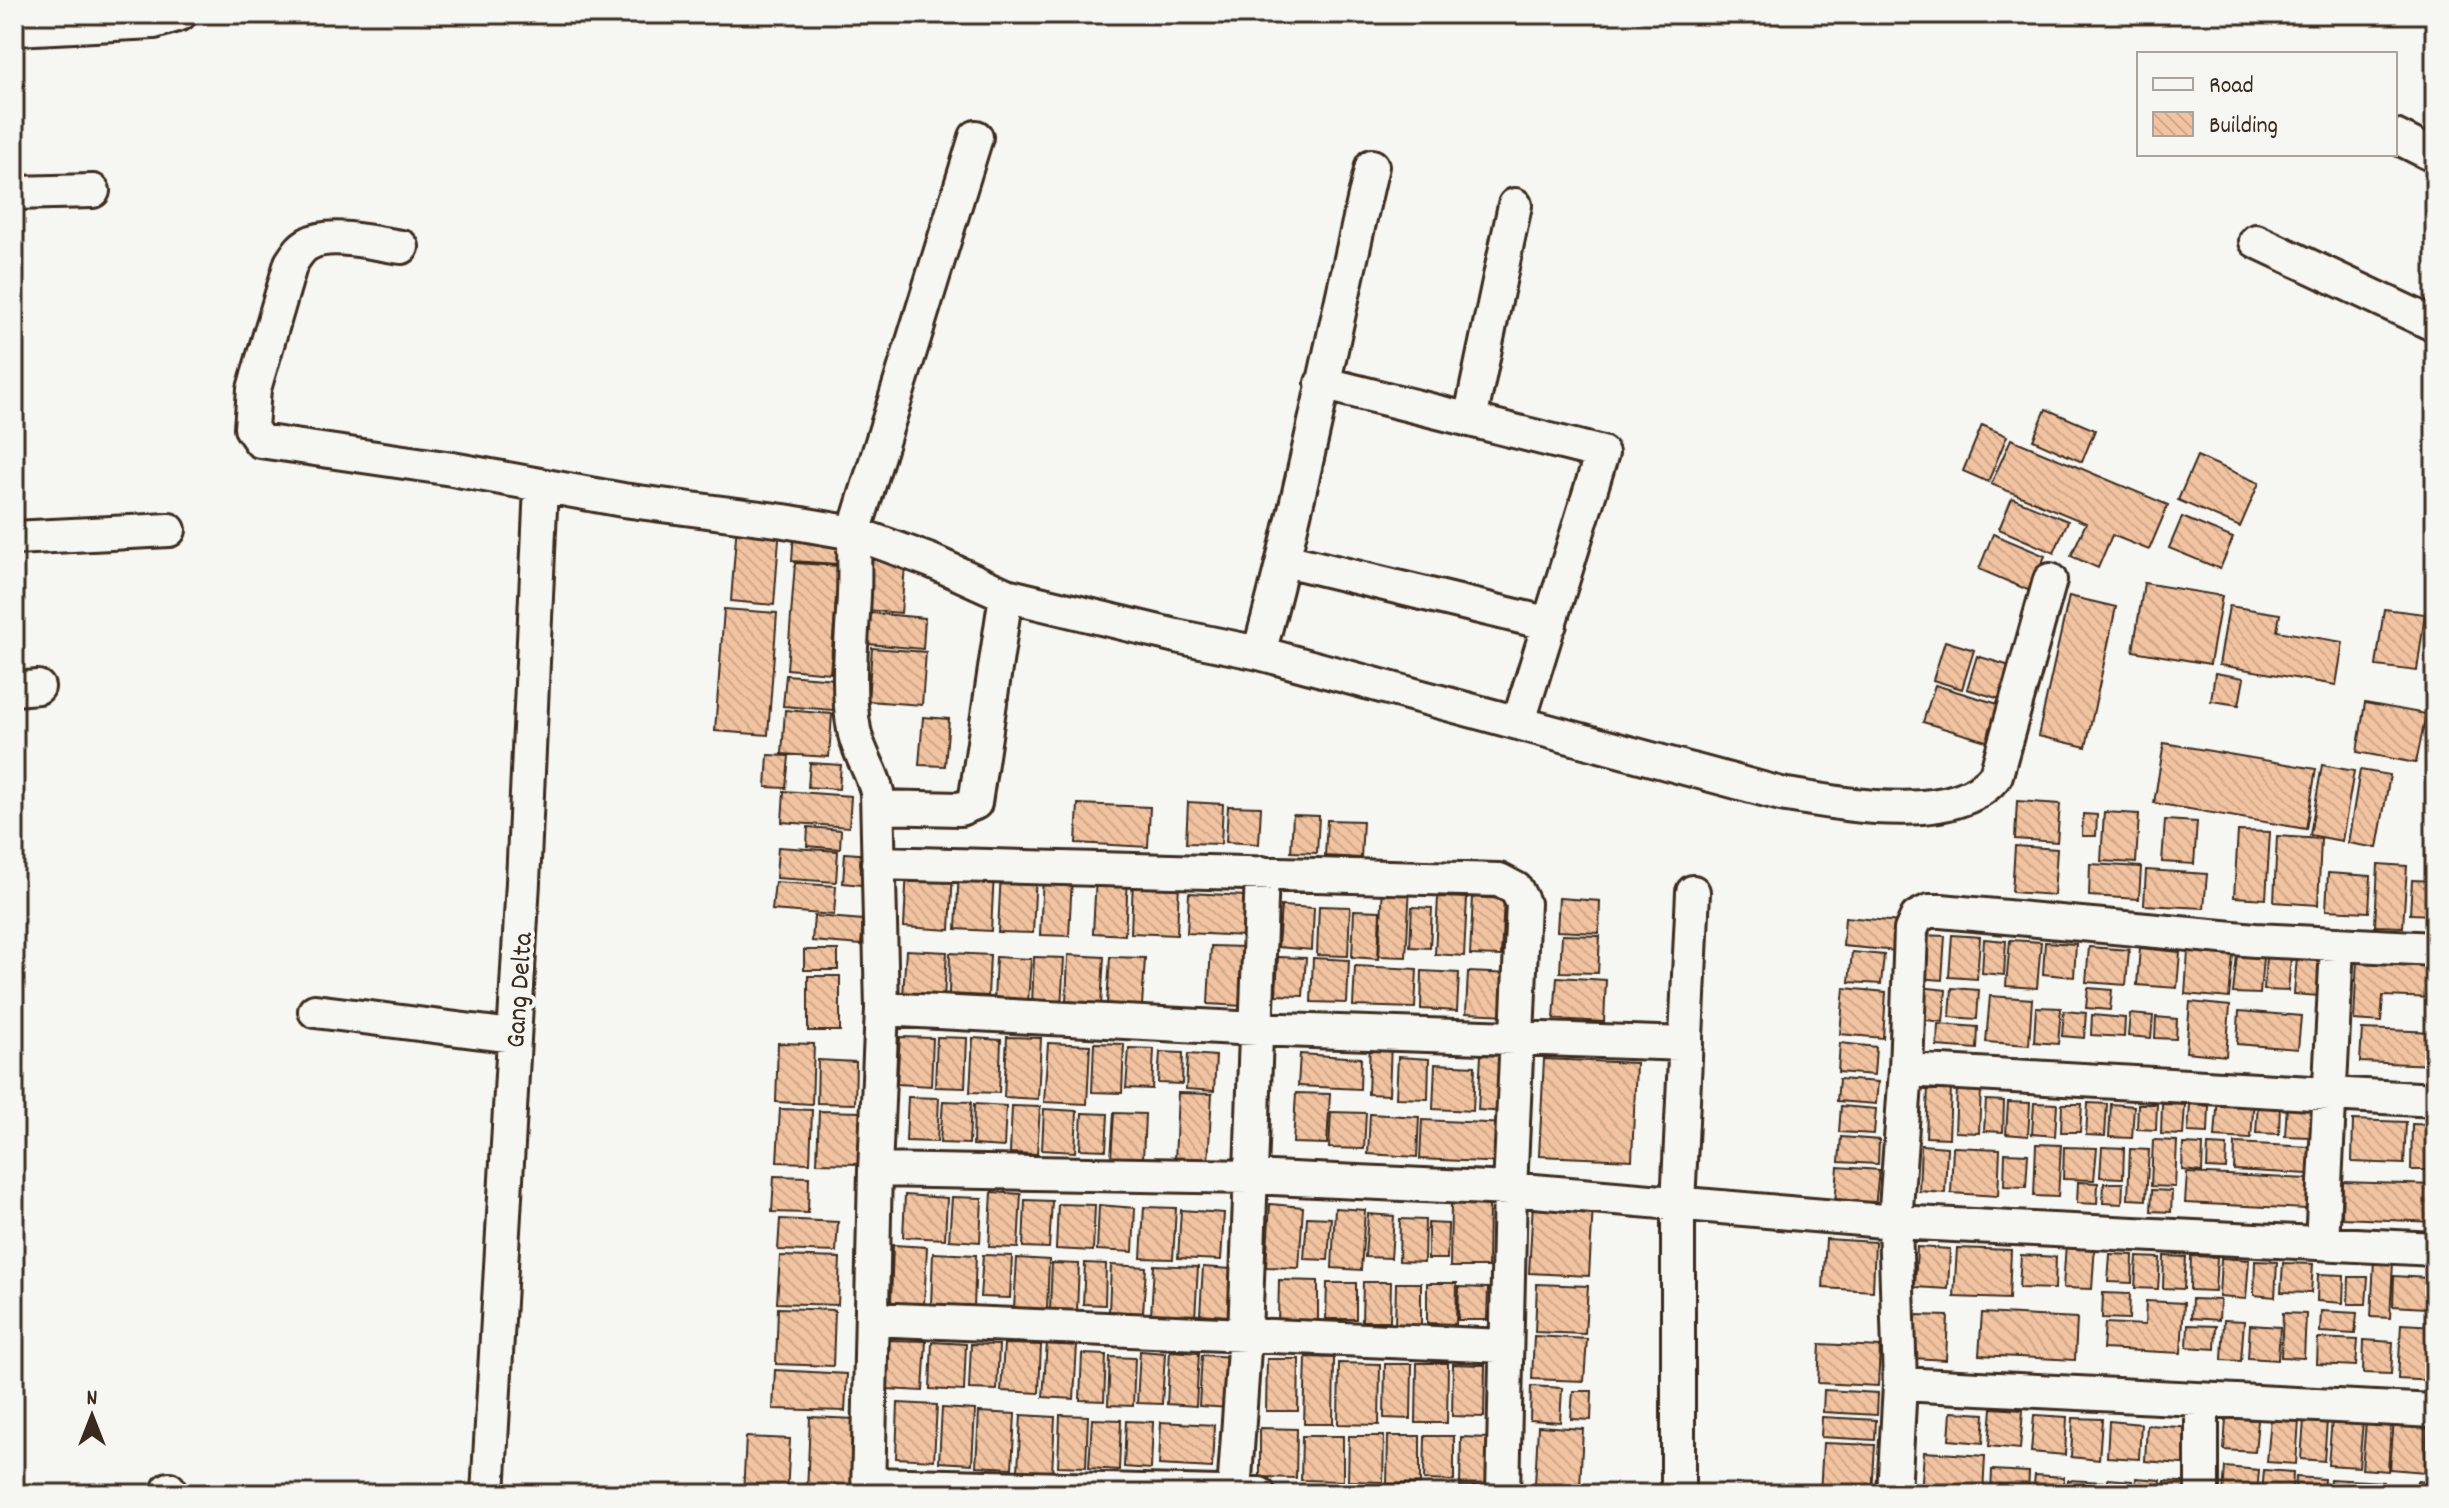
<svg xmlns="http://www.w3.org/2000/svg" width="2449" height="1508" font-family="Dekko,sans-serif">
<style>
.building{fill:url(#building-back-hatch);stroke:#3b2a1e;stroke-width:2}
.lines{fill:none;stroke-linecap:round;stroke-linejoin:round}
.minor-casing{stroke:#3b2a1e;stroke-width:38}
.minor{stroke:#f6f6f2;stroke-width:32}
.labels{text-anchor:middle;stroke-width:8;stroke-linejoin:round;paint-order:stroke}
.street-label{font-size:28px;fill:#3b2a1e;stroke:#f6f6f2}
</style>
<defs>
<pattern id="building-back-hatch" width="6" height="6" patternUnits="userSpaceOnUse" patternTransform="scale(2)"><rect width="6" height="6" fill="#f1c3a1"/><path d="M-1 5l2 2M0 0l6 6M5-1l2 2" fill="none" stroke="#d0a88a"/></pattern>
</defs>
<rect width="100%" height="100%" fill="#f6f6f2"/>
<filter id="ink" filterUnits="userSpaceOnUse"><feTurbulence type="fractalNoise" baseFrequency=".0125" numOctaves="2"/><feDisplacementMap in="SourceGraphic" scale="16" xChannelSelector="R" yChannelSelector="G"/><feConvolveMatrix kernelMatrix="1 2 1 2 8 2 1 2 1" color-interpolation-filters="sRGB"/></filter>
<g filter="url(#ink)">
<!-- building -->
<path class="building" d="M2046,409L2095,430L2082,462L2033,440Z
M1982,425L2007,436L1988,482L1963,471Z
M2011,439L2168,505L2149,550L2112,535L2098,568L2071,556L2086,523L1991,484Z
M2197,456L2259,483L2240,527L2178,500Z
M2012,498L2068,521L2054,553L1999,529Z
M2182,517L2233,538L2220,569L2169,548Z
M737,523L780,526L774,605L731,601Z
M794,529L840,532L838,564L792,561Z
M1993,534L2045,556L2030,591L1979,569Z
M871,553L906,555L901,613L866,610Z
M795,563L839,566L830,673L787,669Z
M2144,583L2222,596L2210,664L2133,651Z
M2069,596L2116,607L2086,747L2038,736Z
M2229,606L2280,614L2277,631L2343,642L2336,685L2219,665Z
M724,609L777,613L768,735L715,731Z
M2384,609L2425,614L2417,671L2376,666Z
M871,613L925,618L923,649L868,644Z
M1945,641L1974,650L1962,689L1933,680Z
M872,648L926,652L922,705L868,701Z
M1977,656L2010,666L2000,699L1967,689Z
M2215,673L2244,678L2239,705L2211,701Z
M786,675L835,679L833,710L783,706Z
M1935,685L2008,707L1996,744L1923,722Z
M2365,703L2426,714L2416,763L2357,752Z
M785,710L832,714L829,757L782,754Z
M923,717L949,719L945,766L919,765Z
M2164,743L2316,769L2306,829L2154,803Z
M768,755L789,756L786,788L766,787Z
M810,763L841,765L839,789L808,787Z
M2322,765L2354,771L2342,841L2310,835Z
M2360,770L2390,775L2377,848L2348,843Z
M784,791L851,796L849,827L782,822Z
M2017,801L2060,804L2057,842L2015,839Z
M1188,802L1223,804L1221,844L1186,843Z
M1078,804L1150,807L1148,847L1076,843Z
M1228,806L1261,807L1259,844L1226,842Z
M2104,812L2139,814L2136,863L2101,861Z
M2083,814L2097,815L2096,836H2082Z
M1293,815L1319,816L1317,853L1291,852Z
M1327,820L1363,821L1361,858L1325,856Z
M2165,820L2197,822L2194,864L2162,862Z
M808,827L841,830L840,849L807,846Z
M2238,831L2270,832L2266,899L2234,897Z
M2277,836L2321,839L2318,905L2274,902Z
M2015,846L2057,849L2054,895L2012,892Z
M778,847L838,851L836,882L776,878Z
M845,853L872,855L870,886L843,883Z
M2090,864L2141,867L2139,899L2089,896Z
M2378,864L2407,866L2403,927L2375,926Z
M907,868L953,871L950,930L904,927Z
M959,870L994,872L991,931L956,929Z
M2146,870L2207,874L2204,908L2144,905Z
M1001,871L1036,873L1033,933L998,932Z
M2328,873L2371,876L2369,912L2326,910Z
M1043,876L1072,877L1069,936L1040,935Z
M1096,876L1128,877L1125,935L1093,933Z
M1133,879L1179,881L1177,935L1131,933Z
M2412,880L2435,881V915L2410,914Z
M775,882L836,886L834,915L772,910Z
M1383,886L1410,887L1406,957L1379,956Z
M1189,893L1246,896L1245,936L1187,933Z
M1438,897L1467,898L1464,956L1435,954Z
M1473,897L1504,899L1501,956L1470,955Z
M1559,898L1600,901L1599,933L1557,931Z
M1281,906L1314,908L1312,950L1278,947Z
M1319,906L1350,907L1348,956L1317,955Z
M1412,907L1432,908L1430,948L1410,947Z
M1354,910L1380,911L1378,959L1352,957Z
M814,916L863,920L861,945L812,941Z
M1845,917L1900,922L1897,951L1843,946Z
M1562,935L1600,936L1598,973L1560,972Z
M1922,935L1945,936L1942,980L1919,978Z
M1952,935L1980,937L1977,979L1949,977Z
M1984,939L2006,941L2004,975L1982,973Z
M2010,940L2041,942L2037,988L2006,986Z
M2045,942L2076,944L2074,977L2043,974Z
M1211,946L1245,947L1243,1006L1208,1004Z
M2089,947L2129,950L2126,985L2086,982Z
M2140,948L2180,952L2177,988L2137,985Z
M804,950H838V970H804Z
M906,950L947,952L944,998L903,996Z
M2188,951L2233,955L2229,998L2185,994Z
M1852,952L1884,955L1881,984L1849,982Z
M950,953L990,955L988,996L949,994Z
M1068,955L1104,957L1101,1005L1066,1003Z
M2237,955L2263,957L2260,994L2233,993Z
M2297,956L2322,958L2319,996L2294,994Z
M996,957L1031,959L1028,1002L994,1001Z
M1034,957L1064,958L1061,1007L1032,1005Z
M1110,957L1145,958L1142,1006L1107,1004Z
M1278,957L1306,958L1303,996L1276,995Z
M2266,957L2291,958L2288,991L2264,990Z
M1313,958L1349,960L1347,1003L1311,1002Z
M2357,959L2435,962V998L2383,996L2381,1022L2354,1020Z
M1355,966L1417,969L1415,1008L1353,1006Z
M1422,971L1459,973L1457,1011L1421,1009Z
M1468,972L1511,974L1509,1015L1466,1013Z
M808,976H840V1031H808Z
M1557,977L1606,980L1604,1022L1554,1019Z
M1920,987L1946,990L1943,1022L1918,1019Z
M1844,988L1886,992L1883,1038L1840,1034Z
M1952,988L1979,990L1977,1019L1950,1017Z
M2088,988L2112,990L2110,1010L2086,1008Z
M1990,996L2032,999L2029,1045L1986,1042Z
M2190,1002L2230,1006L2226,1056L2186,1052Z
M2036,1007L2061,1008L2058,1044L2034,1042Z
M2064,1011L2086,1013L2084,1038L2062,1036Z
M2239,1011L2301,1016L2298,1049L2237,1044Z
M2130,1014L2153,1016L2151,1038L2128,1036Z
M2092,1015L2125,1018L2124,1037L2091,1035Z
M2156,1017L2177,1019L2176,1039L2155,1038Z
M1938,1024L1978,1027L1977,1049L1937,1046Z
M2362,1029L2435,1032V1065L2360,1062Z
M900,1037L933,1038L931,1086L897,1084Z
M937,1037L967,1038L965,1088L935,1087Z
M1007,1037L1041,1038L1038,1099L1004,1097Z
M973,1038L1001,1040L999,1093L970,1092Z
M1370,1041L1391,1042L1389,1095L1368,1094Z
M778,1043L814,1044L812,1104L776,1102Z
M1048,1043L1090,1045L1087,1104L1044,1102Z
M1094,1043L1124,1044L1122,1093L1092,1092Z
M1840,1043L1876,1047L1874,1075L1838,1072Z
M1129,1048L1154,1049L1152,1089L1126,1088Z
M1160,1052L1183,1053L1182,1084L1158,1083Z
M1188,1054L1216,1056L1214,1091L1186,1089Z
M1300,1054L1361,1058L1360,1089L1298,1086Z
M1481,1055L1509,1056L1506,1112L1478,1110Z
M1398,1057L1429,1059L1428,1099L1396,1098Z
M1544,1059L1636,1063L1632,1160L1539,1156Z
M818,1060L856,1062L855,1104L817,1103Z
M1435,1064L1475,1066L1473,1111L1433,1109Z
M1839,1079L1878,1082L1876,1104L1837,1101Z
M1928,1086L1951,1087L1949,1138L1926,1137Z
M1957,1088L1981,1089L1979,1133L1955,1132Z
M1178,1093L1212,1094L1208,1163L1175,1161Z
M1296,1093L1330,1094L1327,1144L1293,1143Z
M2218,1096L2254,1098L2251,1139L2215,1137Z
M908,1097L939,1098L937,1142L906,1141Z
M1986,1100L2004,1101L2003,1132L1984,1131Z
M943,1101L971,1102L969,1144L940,1143Z
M2008,1102L2030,1103L2028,1136L2006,1134Z
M2034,1103L2057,1104L2055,1136L2032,1134Z
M2088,1103L2107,1104L2105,1136L2086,1135Z
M2258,1103L2280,1104L2279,1134L2256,1133Z
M974,1104L1006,1106L1004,1147L973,1145Z
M2062,1104H2082L2080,1132H2061Z
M2111,1104L2134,1106L2132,1138L2109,1137Z
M2138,1104H2157L2156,1130L2137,1129Z
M2162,1104L2185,1105L2183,1135L2161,1134Z
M2190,1104L2209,1106L2208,1133L2188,1132Z
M2287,1105L2311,1106L2310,1137L2285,1136Z
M1012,1106L1040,1107L1037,1154L1010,1153Z
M1841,1106L1876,1109L1874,1134L1839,1132Z
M780,1109L812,1110L810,1163L777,1162Z
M1044,1109L1077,1111L1075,1152L1042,1150Z
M819,1111L861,1112L859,1164L817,1163Z
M1331,1112L1366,1113L1364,1149L1329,1148Z
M1082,1113L1108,1114L1106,1150L1080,1149Z
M1114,1113L1145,1114L1143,1159L1111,1158Z
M1370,1114L1419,1117L1417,1157L1368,1154Z
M1422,1120L1507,1124L1505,1163L1420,1159Z
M2353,1120L2406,1122L2404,1164L2352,1162Z
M2412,1124L2435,1125L2433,1170H2411Z
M1841,1137L1879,1140L1878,1164L1839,1162Z
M2153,1140L2177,1141L2175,1187L2151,1186Z
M2235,1143L2310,1147L2308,1174L2234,1170Z
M2036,1144L2061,1145L2058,1197L2034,1196Z
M2183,1144L2203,1145L2202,1172L2182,1170Z
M1921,1145L1947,1147L1945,1193L1919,1191Z
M2208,1145L2227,1146L2226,1169L2207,1168Z
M1953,1147L2000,1149L1998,1196L1951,1193Z
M2064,1147L2097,1148L2094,1180L2063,1179Z
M2102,1147L2124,1148L2123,1178L2100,1177Z
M2130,1149L2149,1150L2146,1200L2128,1199Z
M2005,1153L2028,1154L2026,1187L2004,1186Z
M1838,1167L1879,1170L1875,1207L1835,1203Z
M2187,1173L2308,1179L2306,1209L2185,1203Z
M774,1176L809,1177L808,1213L772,1212Z
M2078,1182L2098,1183L2097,1204L2077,1203Z
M2343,1182L2435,1185V1222L2342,1218Z
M2104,1183H2123L2122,1204L2103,1203Z
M2152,1190L2172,1191L2171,1212L2151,1211Z
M992,1192L1021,1194L1018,1248L989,1247Z
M905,1195L947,1198L945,1239L903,1237Z
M952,1197L982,1198L980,1242L949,1240Z
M1025,1200L1052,1201L1049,1248L1023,1247Z
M1533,1202L1593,1205L1589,1276L1529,1273Z
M1058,1204L1095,1205L1093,1251L1056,1249Z
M1270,1204L1303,1207L1299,1268L1266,1267Z
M1451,1204L1489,1205L1488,1267H1450Z
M1099,1205L1135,1208L1133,1252L1097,1250Z
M1144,1207L1176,1208L1173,1259L1141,1258Z
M1335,1208L1365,1210L1361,1270L1332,1268Z
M1181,1210L1224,1213L1221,1260L1178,1258Z
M1368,1214L1394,1216L1391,1258L1365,1257Z
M1307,1217L1331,1218L1328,1260L1304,1259Z
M780,1219L838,1222L836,1252L778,1250Z
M1400,1219L1425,1220L1424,1262L1399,1261Z
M1428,1223L1448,1224L1447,1259H1428Z
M1826,1239L1875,1242L1873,1291L1823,1288Z
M2066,1243L2095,1244L2092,1289L2063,1288Z
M893,1245L927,1247L924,1305L891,1303Z
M1917,1247L1950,1249L1948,1289L1915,1287Z
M1957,1248L2011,1250L2009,1299L1954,1297Z
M933,1253L976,1255L974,1308L931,1305Z
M2110,1254L2133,1255L2132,1283L2108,1282Z
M983,1255L1012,1256L1010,1298L980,1297Z
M2021,1255L2056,1257L2055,1289L2019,1288Z
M780,1256L840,1258L838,1305L777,1303Z
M2164,1256L2186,1257L2184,1289L2163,1288Z
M2191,1256L2217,1257L2215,1291L2190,1290Z
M2137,1257L2160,1258L2158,1289L2135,1288Z
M1017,1258L1049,1260L1047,1310L1014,1308Z
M2221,1258L2249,1260L2246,1299L2219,1297Z
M2374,1260L2393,1262L2390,1318L2371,1317Z
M2255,1261L2277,1262L2275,1297L2254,1295Z
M1052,1263L1079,1264L1077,1311L1050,1309Z
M1085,1263L1106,1264L1105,1305L1083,1304Z
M2283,1263L2313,1264L2311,1293L2281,1292Z
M1111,1265L1146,1267L1143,1313L1109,1311Z
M1154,1265L1198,1267L1195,1318L1151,1316Z
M1203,1267L1231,1269L1229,1316L1200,1314Z
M2318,1274L2344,1275L2343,1303L2317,1301Z
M2394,1276L2427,1278L2426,1308L2393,1306Z
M2349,1277H2368L2366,1304H2348Z
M1279,1280L1318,1281V1325L1278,1324Z
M1363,1282H1391L1390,1321H1362Z
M1327,1283H1356V1319H1326Z
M1396,1283H1421V1327H1395Z
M1427,1283H1457L1456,1324L1427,1323Z
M1537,1284L1588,1286L1585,1334L1535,1332Z
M1459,1287L1488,1288L1487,1320H1458Z
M2103,1293L2130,1294L2129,1319L2102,1318Z
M2192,1299L2220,1300L2219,1320L2191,1318Z
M2146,1301L2184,1303L2181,1353L2103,1349L2105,1323L2145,1325Z
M778,1308L835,1310L833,1366L776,1364Z
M2321,1311L2357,1313L2355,1334L2320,1332Z
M1982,1313L2077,1318L2075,1360L1979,1355Z
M2283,1313L2306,1314L2304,1358L2281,1357Z
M1916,1315L1948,1316L1946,1360L1913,1358Z
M2224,1320L2244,1321L2241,1361L2222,1360Z
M2401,1324L2435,1326V1381L2398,1379Z
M2188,1325L2216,1326L2215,1349L2187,1347Z
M2250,1325L2280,1327L2278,1360L2248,1358Z
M1534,1336L1587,1339L1584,1381L1532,1379Z
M2318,1338L2358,1340L2356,1366L2317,1364Z
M890,1340L926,1341L923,1391L887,1389Z
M2364,1340L2393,1342L2391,1374L2363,1373Z
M932,1342L966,1344L964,1391L930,1389Z
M1047,1343L1077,1344L1074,1399L1043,1397Z
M971,1344L999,1345L997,1390L969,1389Z
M1004,1344L1041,1345L1039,1393L1001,1391Z
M1820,1344L1880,1347L1878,1386L1818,1383Z
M1140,1351L1165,1353L1162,1404L1137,1403Z
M1170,1351L1199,1353L1196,1406L1167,1404Z
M1082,1354L1106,1355L1104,1401L1080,1400Z
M1202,1355L1232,1357L1230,1408L1199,1406Z
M1110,1357L1135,1358L1133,1406L1108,1405Z
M1306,1357L1334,1358L1333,1424H1304Z
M1267,1359H1299L1298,1411H1266Z
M1339,1363L1380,1364L1379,1425L1338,1424Z
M1417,1363H1448L1447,1423H1416Z
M1385,1364H1412L1411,1419L1384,1418Z
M1453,1364L1485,1365L1484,1417L1452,1416Z
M775,1370L847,1374L845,1411L773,1409Z
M1531,1386L1562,1388L1560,1422L1530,1420Z
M1824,1390L1878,1393L1877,1415L1823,1412Z
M1573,1391H1592L1591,1420L1571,1419Z
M898,1403L937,1405L934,1460L896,1458Z
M942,1408L975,1410L972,1464L939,1462Z
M1992,1408L2023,1410L2020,1449L1989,1446Z
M979,1412L1015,1414L1012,1468L976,1466Z
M1951,1412L1985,1414L1983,1443L1949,1440Z
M1021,1415L1055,1417L1052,1472L1018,1471Z
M1060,1415L1088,1416L1086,1467L1058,1466Z
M2034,1415L2067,1417L2065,1455L2031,1452Z
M810,1417L856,1419L853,1494H807Z
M1822,1417L1876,1420L1875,1440L1821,1437Z
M2073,1418L2102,1419L2099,1460L2071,1457Z
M2226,1418L2258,1420L2255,1452L2224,1450Z
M2271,1418L2299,1420L2296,1464L2267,1462Z
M1092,1419L1121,1420L1119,1470L1089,1468Z
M2332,1419L2363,1421L2359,1467L2328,1465Z
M2394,1419L2428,1421L2425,1472L2390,1469Z
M2304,1420L2327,1421L2324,1461L2301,1459Z
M1126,1421L1153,1422L1151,1469L1124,1467Z
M2109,1421L2141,1424L2139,1459L2107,1457Z
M2366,1421L2391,1424L2388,1471L2362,1469Z
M2432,1421H2435V1474H2428Z
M1161,1422L1214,1425L1212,1468L1159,1465Z
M2147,1425L2195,1428L2193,1465L2145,1461Z
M1538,1426L1583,1429L1580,1487L1535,1485Z
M1260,1428L1297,1429L1296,1478L1260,1477Z
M1302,1436H1343V1481L1301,1480Z
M1349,1436H1384L1383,1482L1348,1481Z
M1388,1436H1420V1484H1387Z
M1425,1436H1454V1481L1424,1480Z
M746,1437L790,1439L787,1494H743Z
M1461,1437L1490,1438V1486H1460Z
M1823,1443L1875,1445L1872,1494H1820Z
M1924,1452L1985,1456L1983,1494H1921Z
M2225,1467L2259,1470L2257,1494H2223Z
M1992,1470L2029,1472L2028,1494H1991Z
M2264,1470L2293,1472L2292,1494H2262Z
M2035,1475L2064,1477V1494H2033Z
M2296,1477L2324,1479L2323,1494H2295Z
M2136,1478L2161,1480L2160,1494H2135Z
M2108,1479L2132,1481L2131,1494H2107Z
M2330,1479L2383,1482L2382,1494H2329Z
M2068,1480L2103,1482L2102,1494H2067Z
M2165,1481L2194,1483L2193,1494H2164Z
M2417,1481L2435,1483V1494H2416Z
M2388,1484L2412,1486V1494H2387Z"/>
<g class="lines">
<defs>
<path id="minor" d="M14,29L154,22L180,14
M2395,136L2435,156
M14,193L93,191
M2256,241L2435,325
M402,247C376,244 331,231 308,244C300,248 296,256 291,263L254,389L251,428L260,441L452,469L623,500L784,521L854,533L931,561L1006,595L1176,636L1259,653L1781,794C1837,803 1957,828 1996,775L2050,580
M1322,383L1470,420L1515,205
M1470,420L1602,453L1519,721
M14,538L169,530
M1285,560L1550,624
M1259,653C1303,492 1334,328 1372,166
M14,689L38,687
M879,807L960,809L975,803L1006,595
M878,863L1499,880L1516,889L1523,903L1510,1189L1503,1494
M882,1009L1257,1029L1686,1044
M315,1011L513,1036
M1906,1070L2435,1100
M875,1170L1250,1177L1510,1189L1895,1222L2435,1249
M2322,1243L2337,946
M872,1319L1505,1346
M1900,1384L2435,1411
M869,1484L1259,1494
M1234,1493L1245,1334L1262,873
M168,1494L169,1489
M488,1494L523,882L541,486
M868,1494L875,1170L882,1009L877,792C872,770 858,753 854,730C846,685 852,639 854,595C855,574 854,554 854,533L976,137
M1678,1494V1204L1693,892
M1894,1494L1900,1384L1895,1222L1906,1070L1911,930L1917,917L1929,911H1941L2255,940L2435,949
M2202,1494V1401"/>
</defs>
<!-- minor casing -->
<use href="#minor" class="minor-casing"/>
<!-- minor -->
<use href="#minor" class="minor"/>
</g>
</g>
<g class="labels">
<!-- street labels -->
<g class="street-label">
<text transform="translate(517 990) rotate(-86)" y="10">Gang Delta</text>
</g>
</g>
<!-- margin -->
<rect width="2449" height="1508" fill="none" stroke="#f6f6f2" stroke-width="48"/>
<rect x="24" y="24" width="2401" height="1460" fill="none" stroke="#3b2a1e" stroke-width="3" filter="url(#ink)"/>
<!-- legend -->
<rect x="2137" y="52" width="260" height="104" fill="#f6f6f2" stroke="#aba49d" stroke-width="2"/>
<rect x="2153" y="78" width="40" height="12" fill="#f6f6f2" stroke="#aba49d" stroke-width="2"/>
<text x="2209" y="92" font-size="24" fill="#3b2a1e">Road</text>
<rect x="2153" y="112" width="40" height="24" fill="url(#building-back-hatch)" stroke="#aba49d" stroke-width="2"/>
<text x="2209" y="132" font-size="24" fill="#3b2a1e">Building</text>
<!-- north arrow -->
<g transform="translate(92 1416)" stroke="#f6f6f2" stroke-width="6" paint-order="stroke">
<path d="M0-6L14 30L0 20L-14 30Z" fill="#3b2a1e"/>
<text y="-12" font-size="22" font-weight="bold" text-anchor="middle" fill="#3b2a1e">N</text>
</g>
</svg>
